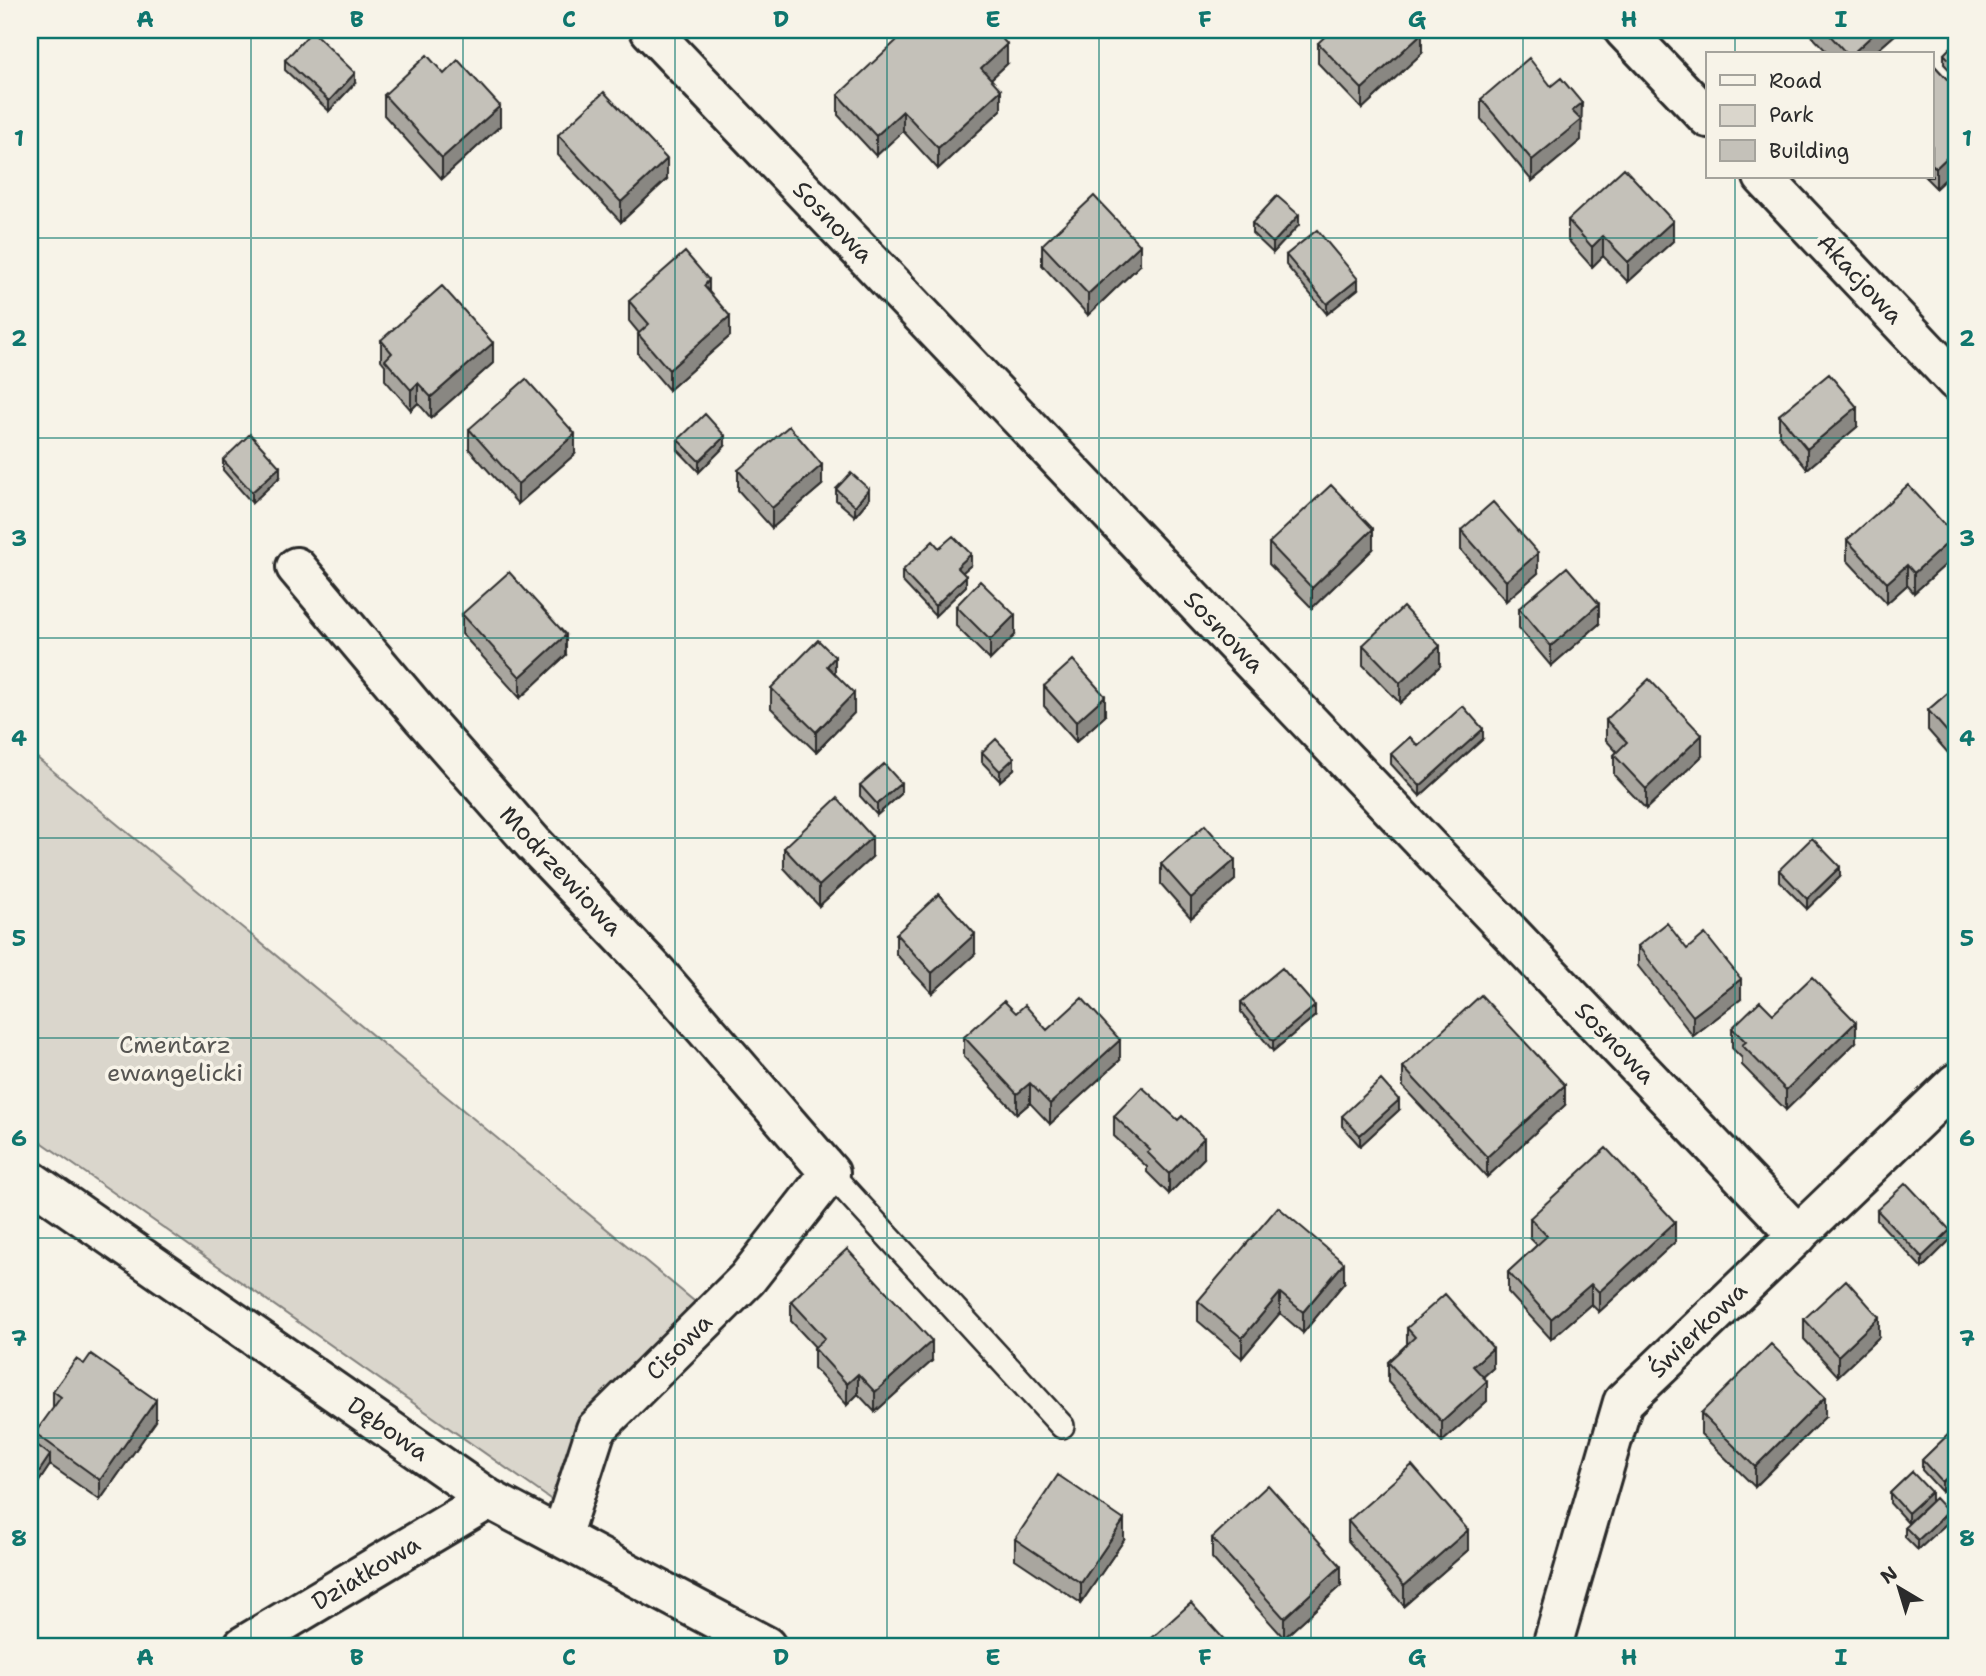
<svg xmlns="http://www.w3.org/2000/svg" width="1986" height="1676" font-family="'Shantell Sans',sans-serif">
<style>
.green{fill:#dad6cc;stroke:#82807c;stroke-width:2}
.lines{fill:none;stroke-linecap:round;stroke-linejoin:round}
.lane-casing{stroke:#2b2b2b;stroke-width:28}
.street-casing{stroke:#2b2b2b;stroke-width:44}
.lane{stroke:#f7f3e8;stroke-width:23}
.street{stroke:#f7f3e8;stroke-width:38}
.wall{fill:#a9a69f;stroke:#2b2b2b;stroke-width:2}
.shaded-wall{fill:#898782;stroke:#2b2b2b;stroke-width:2}
.building{fill:#c4c1b9;stroke:#2b2b2b;stroke-width:2}
.grid{fill:none;stroke:#0f766e;stroke-width:2;stroke-opacity:0.55}
.labels{text-anchor:middle;stroke-width:7;stroke-linejoin:round;paint-order:stroke}
.street-label{font-size:24px;fill:#2b2b2b;stroke:#f7f3e8}
.park-label{font-size:24px;fill:#575653;stroke:#f7f3e8}
.neatline{fill:none;stroke:#0f766e;stroke-width:2.5}
.grid-label{font-size:23px;text-anchor:middle;font-weight:bold;fill:#0f766e}
</style>
<rect width="100%" height="100%" fill="#f7f3e8"/>
<filter id="ink" filterUnits="userSpaceOnUse"><feTurbulence type="fractalNoise" baseFrequency=".0143" numOctaves="2"/><feDisplacementMap in="SourceGraphic" scale="14" xChannelSelector="R" yChannelSelector="G"/><feConvolveMatrix kernelMatrix="1 2 1 2 8 2 1 2 1" color-interpolation-filters="sRGB"/></filter>
<g filter="url(#ink)">
<!-- green -->
<path class="green" d="M30,752L700,1306L553,1501L30,1134Z"/>
<g class="lines">
<defs>
<path id="lane" d="M830,1173L1062,1426"/>
<path id="street" d="M650,30L1798,1235
M1624,30L1708,118
M1763,177L1956,381
M296,567L423,718L533,843L656,972L830,1173L747,1279L596,1429L561,1537
M30,1180L489,1499L766,1646
M243,1646L489,1499
M1552,1646L1623,1402L1956,1083"/>
</defs>
<!-- lane casing -->
<use href="#lane" class="lane-casing"/>
<!-- street casing -->
<use href="#street" class="street-casing"/>
<!-- lane -->
<use href="#lane" class="lane"/>
<!-- street -->
<use href="#street" class="street"/>
</g>
<!-- wall -->
<path class="wall" d="M1806,30H1897V33L1873,54H1829Z
M1956,42V77L1944,64V54Z
M1318,43L1422,53L1362,109L1318,63Z
M285,60L355,83L329,111L285,70Z
M1932,63L1956,89V169L1936,188L1925,177H1932Z
M1007,64L991,79L1001,110L938,169L903,131L876,156L838,115V95Z
M444,74L500,126L442,179L384,115V95Z
M1551,86L1582,123L1581,124V140L1532,181L1481,119V99Z
M558,135L667,179L621,222L558,155Z
M1568,220L1673,241L1628,282L1603,256L1592,267L1568,240Z
M1252,223L1299,225L1273,253L1252,233Z
M1042,245L1140,265L1088,315L1042,265Z
M1286,255L1358,289L1327,314L1286,265Z
M709,292L730,336L669,390L638,354V334L639,333L629,321V301Z
M381,340L493,363L431,418L418,403L411,410L385,380V365L381,360Z
M1779,415L1857,427L1807,469L1779,435Z
M469,429L575,454L518,504L469,449Z
M678,440L725,446L699,472L678,450Z
M223,460L280,477L252,503L223,470Z
M738,470L822,485L772,528L738,490Z
M836,489L869,499L855,516L836,500Z
M1461,530L1538,573L1506,601L1461,550Z
M1847,540L1955,556L1914,593L1907,585L1887,603L1847,560Z
M1269,543L1373,549L1312,608L1269,564Z
M939,548L971,565L963,572L966,586L935,616L902,581V571Z
M956,606L1015,635L990,660L956,626Z
M1519,608L1599,624L1551,666L1519,628Z
M462,614L566,655L520,698L462,634Z
M1363,645L1440,666L1400,703L1363,665Z
M835,674L854,713L816,752L771,708V688Z
M1044,686L1105,716L1076,742L1044,706Z
M1956,686V762L1928,730V710Z
M1606,720L1702,756L1646,809L1614,775V755L1617,752L1606,740Z
M1483,739L1420,796L1391,764V754L1418,746Z
M982,752L1014,769L1000,781L982,762Z
M860,785L901,794L877,815L860,796Z
M784,848L872,857L819,906L784,868Z
M1161,864L1235,880L1191,918L1161,884Z
M1779,870L1840,877L1807,909L1779,881Z
M896,934L975,954L932,993L896,954Z
M1638,946L1687,949L1741,999L1693,1036L1638,966Z
M1241,1002L1315,1016L1273,1051L1241,1012Z
M1016,1013L1047,1030L1120,1060L1050,1124L1030,1103L1017,1114L964,1057V1037Z
M1773,1014L1856,1042L1786,1110L1742,1065V1058L1732,1048V1028Z
M1403,1067L1565,1105L1487,1177L1403,1087Z
M1399,1110L1360,1146L1342,1126V1116Z
M1114,1116L1204,1158L1169,1194L1147,1172V1167L1114,1136Z
M1877,1210L1950,1240L1922,1268L1877,1220Z
M1530,1218L1675,1242L1599,1312L1591,1304L1551,1339L1508,1292V1272L1537,1245L1530,1238Z
M1344,1283L1303,1333L1280,1313L1242,1358L1198,1321V1301Z
M791,1301L932,1361L875,1412L858,1394L847,1405L814,1368V1348L815,1347L791,1321Z
M1804,1319L1879,1337L1838,1376L1804,1339Z
M1407,1328L1493,1368L1483,1377L1487,1401L1442,1442L1388,1382V1362L1407,1344Z
M53,1391L156,1421L100,1500L50,1465L30,1495V1455L35,1448V1433L53,1409Z
M1701,1413L1825,1417L1755,1487L1701,1434Z
M1956,1427V1479L1942,1492L1922,1470V1460Z
M1912,1472L1908,1523L1890,1503V1493Z
M1956,1484V1511L1948,1503V1492Z
M1348,1521L1468,1550L1404,1606L1348,1541Z
M1948,1522L1918,1550L1905,1537V1527Z
M1212,1538L1341,1586L1284,1638L1212,1558Z
M1015,1539L1124,1540L1081,1603L1015,1559Z"/>
<!-- shaded-wall -->
<path class="shaded-wall" d="M1878,30H1897V33L1873,54H1852Z
M1422,33V53L1362,109V89Z
M1007,44V64L981,88V68Z
M355,73V83L329,111V101Z
M1001,90V110L938,169V148Z
M1582,103L1581,140L1532,181V160L1572,111Z
M500,106V126L442,179V158Z
M903,111V131L876,156V136Z
M1956,149V169L1936,188V168Z
M667,159V179L621,222V202Z
M1299,215V225L1273,253V243Z
M1673,221V241L1628,282V262Z
M1603,236V256L1592,267V247Z
M1140,245V265L1088,315V294Z
M1358,279V289L1327,314V304Z
M709,280V300L704,286Z
M730,316V336L669,390V370Z
M493,343V363L431,418V397Z
M418,383V403L411,410V390Z
M1857,407V427L1807,469V449Z
M575,434V454L518,504V484Z
M725,436V446L699,472V461Z
M822,465V485L772,528V508Z
M280,467V477L252,503V492Z
M869,489V499L855,516V506Z
M1373,529V549L1312,608V588Z
M1955,536V556L1914,593V573Z
M1538,553V573L1506,601V581Z
M971,554V565L957,577V567Z
M1907,565V585L1887,603V583Z
M966,576V586L935,616V606Z
M1599,604V624L1551,666V646Z
M1015,615V635L990,660V640Z
M566,635V655L520,698V677Z
M1440,646V666L1400,703V683Z
M835,657V677L827,666Z
M854,693V713L816,752V732Z
M1105,696V716L1076,742V722Z
M1483,729V739L1420,796V786Z
M1702,735V756L1646,809V789Z
M1014,758V769L1000,781V771Z
M901,783V794L877,815V804Z
M872,837V857L819,906V886Z
M1235,860V880L1191,918V898Z
M1840,867V877L1807,909V899Z
M975,934V954L932,993V973Z
M1741,979V999L1693,1036V1016Z
M1315,1006V1016L1273,1051V1041Z
M1856,1022V1042L1786,1110V1090Z
M1120,1040V1060L1050,1124V1104Z
M1030,1083V1103L1017,1114V1094Z
M1565,1085V1105L1487,1177V1157Z
M1399,1100V1110L1360,1146V1135Z
M1204,1138V1158L1169,1194V1174Z
M1675,1222V1242L1599,1312V1292Z
M1950,1230V1240L1922,1268V1257Z
M1344,1263V1283L1303,1333V1312Z
M1591,1284V1304L1551,1339V1319Z
M1280,1293V1313L1242,1358V1338Z
M1879,1317V1337L1838,1376V1356Z
M932,1341V1361L875,1412V1392Z
M1493,1348V1368L1473,1386V1366Z
M858,1374V1394L847,1405V1384Z
M1487,1381V1401L1442,1442V1422Z
M1825,1397V1417L1755,1487V1467Z
M156,1400V1421L100,1500V1480Z
M50,1455V1465L30,1495V1485Z
M1956,1469V1479L1942,1492V1482Z
M1931,1492V1502L1908,1523V1513Z
M1948,1512V1522L1918,1550V1540Z
M1124,1520V1540L1081,1603V1583Z
M1468,1530V1550L1404,1606V1586Z
M1341,1566V1586L1284,1638V1618Z"/>
<!-- building -->
<path class="building" d="M908,30H994L1007,44L981,68L1001,90L938,148L903,111L876,136L838,95Z
M1332,30H1419L1422,33L1362,89L1318,43Z
M1825,30H1878L1852,54H1847Z
M312,31L355,73L329,101L285,60Z
M1956,42V67L1944,54Z
M427,55L444,74L458,60L500,106L442,158L384,95Z
M1529,58L1551,86L1561,78L1582,103L1572,111L1581,120L1532,160L1481,99Z
M1932,63L1956,89V149L1936,168L1932,164Z
M604,92L667,159L621,202L558,135Z
M1624,168L1673,221L1628,262L1603,236L1592,247L1568,220Z
M1094,196L1140,245L1088,294L1042,245Z
M1277,196L1299,215L1273,243L1252,223Z
M1317,230L1358,279L1327,304L1286,255Z
M685,252L709,280L704,286L730,316L669,370L638,334L649,324L629,301Z
M442,286L493,343L431,397L418,383L411,390L385,360L392,353L381,340Z
M1829,374L1857,407L1807,449L1779,415Z
M526,379L575,434L518,484L469,429Z
M705,414L725,436L699,461L678,440Z
M789,426L822,465L772,508L738,470Z
M250,434L280,467L252,492L223,460Z
M851,473L869,489L855,506L836,489Z
M1331,485L1373,529L1312,588L1269,543Z
M1908,485L1955,536L1914,573L1907,565L1887,583L1847,540Z
M1493,502L1538,553L1506,581L1461,530Z
M953,536L971,554L957,567L966,576L935,606L902,571L933,541L939,548Z
M1567,567L1599,604L1551,646L1519,608Z
M509,572L566,635L520,677L462,614Z
M980,581L1015,615L990,640L956,606Z
M1403,607L1440,646L1400,683L1363,645Z
M818,640L835,657L827,666L854,693L816,732L771,688Z
M1073,660L1105,696L1076,722L1044,686Z
M1649,679L1702,735L1646,789L1614,755L1627,742L1606,720Z
M1956,686V742L1928,710Z
M1463,706L1483,729L1420,786L1391,754L1410,737L1418,746Z
M996,739L1014,758L1000,771L982,752Z
M884,764L901,783L877,804L860,785Z
M837,798L872,837L819,886L784,848Z
M1205,825L1235,860L1191,898L1161,864Z
M1812,838L1840,867L1807,899L1779,870Z
M939,894L975,934L932,973L896,934Z
M1667,923L1687,949L1705,934L1741,979L1693,1016L1638,946Z
M1282,968L1315,1006L1273,1041L1241,1002Z
M1812,977L1856,1022L1786,1090L1742,1045L1746,1042L1732,1028L1760,1001L1773,1014Z
M1481,995L1565,1085L1487,1157L1403,1067Z
M1082,998L1120,1040L1050,1104L1030,1083L1017,1094L964,1037L1004,1001L1016,1013L1025,1005L1047,1030Z
M1381,1080L1399,1100L1360,1135L1342,1116Z
M1142,1087L1178,1120L1182,1116L1204,1138L1169,1174L1147,1152L1150,1150L1114,1116Z
M1606,1148L1675,1222L1599,1292L1591,1284L1551,1319L1508,1272L1547,1236L1530,1218Z
M1906,1183L1950,1230L1922,1257L1877,1210Z
M1278,1207L1344,1263L1303,1312L1280,1293L1242,1338L1198,1301Z
M847,1249L932,1341L875,1392L858,1374L847,1384L814,1348L825,1338L791,1301Z
M1846,1280L1879,1317L1838,1356L1804,1319Z
M1445,1294L1493,1348L1473,1366L1487,1381L1442,1422L1388,1362L1415,1337L1407,1328Z
M1771,1344L1825,1397L1755,1467L1701,1413Z
M91,1354L156,1400L100,1480L35,1433L61,1397L53,1391L76,1359L84,1364Z
M1956,1427V1469L1942,1482L1922,1460Z
M37,1445L50,1455L30,1485V1455Z
M1412,1465L1468,1530L1404,1586L1348,1521Z
M1912,1472L1931,1492L1908,1513L1890,1493Z
M1058,1475L1124,1520L1081,1583L1015,1539Z
M1956,1484V1501L1948,1492Z
M1268,1485L1341,1566L1284,1618L1212,1538Z
M1935,1498L1948,1512L1918,1540L1905,1527Z
M1191,1603L1230,1646H1143Z"/>
</g>
<!-- grid -->
<path class="grid" d="M251,30V1646M463,30V1646M675,30V1646M887,30V1646M1099,30V1646M1311,30V1646M1523,30V1646M1735,30V54M1735,177V1646M30,238H1956M30,438H1956M30,638H1956M30,838H1956M30,1038H1956M30,1238H1956M30,1438H1956"/>
<g class="labels">
<!-- street labels -->
<g class="street-label">
<text transform="translate(833 222) rotate(46)" y="8">Sosnowa</text>
<text transform="translate(1860 279) rotate(47)" y="8">Akacjowa</text>
<text transform="translate(1224 632) rotate(46)" y="8">Sosnowa</text>
<text transform="translate(561 871) rotate(47)" y="8">Modrzewiowa</text>
<text transform="translate(1615 1043) rotate(46)" y="8">Sosnowa</text>
<text transform="translate(1698 1330) rotate(-44)" y="8">Świerkowa</text>
<text transform="translate(679 1347) rotate(-45)" y="8">Cisowa</text>
<text transform="translate(388 1429) rotate(35)" y="8">Dębowa</text>
<text transform="translate(366 1573) rotate(-31)" y="8">Działkowa</text>
</g>
<!-- park labels -->
<g class="park-label">
<text x="175" y="1053">Cmentarz<tspan x="175" dy="28">ewangelicki</tspan></text>
</g>
</g>
<!-- margin -->
<rect width="1986" height="1676" fill="none" stroke="#f7f3e8" stroke-width="77"/>
<!-- legend -->
<rect x="1706" y="52" width="228" height="126" fill="#f7f3e8" stroke="#a5a39c" stroke-width="2"/>
<rect x="1720" y="75" width="35" height="10" fill="#f7f3e8" stroke="#a5a39c" stroke-width="2"/>
<text x="1769" y="88" font-size="21" fill="#2b2b2b">Road</text>
<rect x="1720" y="105" width="35" height="21" fill="#dad6cc" stroke="#a5a39c" stroke-width="2"/>
<text x="1769" y="122" font-size="21" fill="#2b2b2b">Park</text>
<rect x="1720" y="140" width="35" height="21" fill="#c4c1b9" stroke="#a5a39c" stroke-width="2"/>
<text x="1769" y="158" font-size="21" fill="#2b2b2b">Building</text>
<!-- north arrow -->
<g transform="translate(1899 1588) rotate(322)" stroke="#f7f3e8" stroke-width="5" paint-order="stroke">
<path d="M0-5L12 26L0 18L-12 26Z" fill="#2b2b2b"/>
<text y="-10" font-size="19" font-weight="bold" text-anchor="middle" fill="#2b2b2b">N</text>
</g>
<rect x="38" y="38" width="1910" height="1600" class="neatline"/>
<g class="grid-label">
<text x="145" y="27">A</text>
<text x="357" y="27">B</text>
<text x="569" y="27">C</text>
<text x="781" y="27">D</text>
<text x="993" y="27">E</text>
<text x="1205" y="27">F</text>
<text x="1417" y="27">G</text>
<text x="1629" y="27">H</text>
<text x="1841" y="27">I</text>
<text x="19" y="146">1</text>
<text x="1967" y="146">1</text>
<text x="19" y="346">2</text>
<text x="1967" y="346">2</text>
<text x="19" y="546">3</text>
<text x="1967" y="546">3</text>
<text x="19" y="746">4</text>
<text x="1967" y="746">4</text>
<text x="19" y="946">5</text>
<text x="1967" y="946">5</text>
<text x="19" y="1146">6</text>
<text x="1967" y="1146">6</text>
<text x="19" y="1346">7</text>
<text x="1967" y="1346">7</text>
<text x="19" y="1546">8</text>
<text x="1967" y="1546">8</text>
<text x="145" y="1665">A</text>
<text x="357" y="1665">B</text>
<text x="569" y="1665">C</text>
<text x="781" y="1665">D</text>
<text x="993" y="1665">E</text>
<text x="1205" y="1665">F</text>
<text x="1417" y="1665">G</text>
<text x="1629" y="1665">H</text>
<text x="1841" y="1665">I</text>
</g>
</svg>
